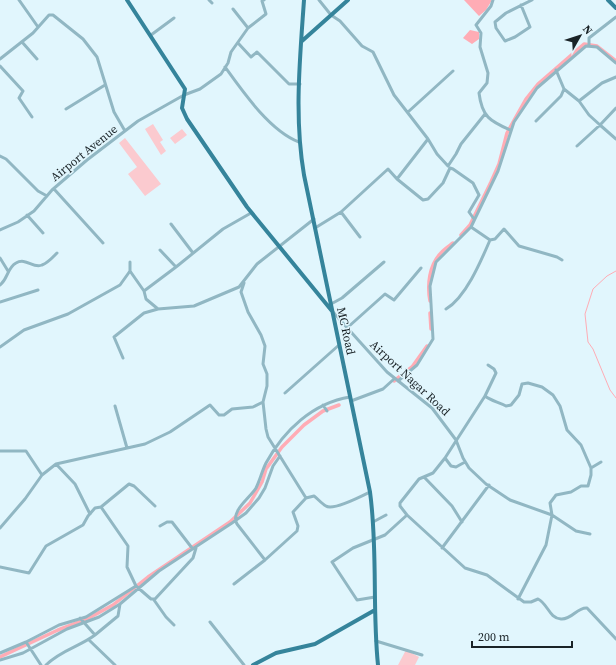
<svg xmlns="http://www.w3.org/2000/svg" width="616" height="665" font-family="'Source Serif 4',serif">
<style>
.green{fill:#fbcacf}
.water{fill:#ffacb5}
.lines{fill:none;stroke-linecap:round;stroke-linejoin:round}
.stream{stroke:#ffacb5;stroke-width:1}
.canal{stroke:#ffacb5;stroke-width:3.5}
.minor{stroke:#91b7c3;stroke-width:3}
.major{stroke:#35849b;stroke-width:4}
.labels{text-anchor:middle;stroke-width:3;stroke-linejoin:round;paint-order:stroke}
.street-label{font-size:12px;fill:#1a2327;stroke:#e1f6fd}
</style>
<rect width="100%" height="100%" fill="#e1f6fd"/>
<!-- green -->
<path class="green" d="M153,124L163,140L160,142L166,151L161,155L145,129Z
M182,129L187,135L175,144L170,138Z
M125,138L161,184L145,196L128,174L137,167L119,143Z
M406,650L419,657L415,665H398Z"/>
<!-- water -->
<path class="water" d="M464,0H492L486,10L479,16Z
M470,30L479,32V39L472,44L463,38Z"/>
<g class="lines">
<!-- stream -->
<path class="stream" d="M616,271L607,276L593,289L585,314L588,342L593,349L610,390L616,398"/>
<!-- canal -->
<path class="canal" d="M461,235L470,225L491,182L499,164L507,133L526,99L538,84L584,44L597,46L616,61
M430,301C427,285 429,265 441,253C444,249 449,246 453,243
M430,313L431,329
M394,381L412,367L427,346
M0,657L58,630L87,619L113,605L148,577L230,522L250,503L262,482L266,469L282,447L304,425L323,411L339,405"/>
<!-- minor -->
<path class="minor" d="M19,0L38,27
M209,0L212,3
M319,0L331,15L340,21L362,46L373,52L394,95L428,139L397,179L423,200L428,199L443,183L450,168L453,169L473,183L479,195L469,212L474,219
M493,0L491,6L476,25L481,33L480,47L488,73L487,83L479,93C482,117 490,121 510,130
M521,5L530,27L515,37L505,41L496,28L495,22L506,13L532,0
M233,9L248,28
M151,35L174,18
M22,42L37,59
M238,43L251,57L257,52L289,84H300
M589,45V38L616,17
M0,59L33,33L49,15H53L83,39L97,57L114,112L125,131
M0,66L23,91L19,98L32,117
M225,67C243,92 270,131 299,142
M556,70L564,89L579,101L589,115L600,125L616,108
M579,101L602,83L616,77
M66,109L105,85
M408,112L453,71
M536,121L561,96L564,89
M428,139L437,154L448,166
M577,146L600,125L616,139
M0,156L6,159L38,191L47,196
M448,166L456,154L461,144L485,114
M54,189L103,243
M341,212L360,237
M27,215L43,233
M171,224L193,253
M471,227L490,240
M315,228L341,212L388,169L397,179
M0,230L18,222L34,211L52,190L87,160L138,121L184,95L200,89L221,74L228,63L231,52L248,28L266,14L262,1L264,0
M160,250L176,267L223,229L251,213
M0,258L8,271
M130,271L144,291L146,299L158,309L194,306L239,287L257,264L314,219
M244,283L241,292L248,312L261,335L265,346L263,364L267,374V386L263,402L266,429L268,437L306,498L314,496C318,499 322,504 326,506C333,511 362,496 370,492
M0,285C8,279 7,268 16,263C26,257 33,269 42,265C48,263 53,257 57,253
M144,291L176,267
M0,302L38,290
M331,304L342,298L384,262
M446,309C466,297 481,261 490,240L495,239L504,229L519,246L557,257L562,260
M333,312L387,372L432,408L456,440L463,458L469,468L486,484L510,500L552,515
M347,328L385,294L394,300L421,268
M0,347L24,330L68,314L120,285L130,271V262
M123,358L114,337L144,313L158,309
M488,365L494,369L496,373L485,396C491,401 499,402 506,406L511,405L519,395L522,384L528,383L542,387L553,395L560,406L567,430L581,445L591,468
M398,381L417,365L433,339L430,286L436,262L471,227L498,171L514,122L537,88L586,46L597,47L616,63
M285,393L339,345
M351,401L383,389L394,379
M323,405L327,411
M115,406L127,448
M0,451H26L42,475
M445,458L485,396
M56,464L75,484L90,514
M424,477L452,506L462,522
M101,507L128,546L127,567L136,586L151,599H155L193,558L196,548
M407,515L400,506V503L419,479L433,473L445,458L451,466L456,467L465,462
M552,515L550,503L556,495L571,492L581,486H588L591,475V468L601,462
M373,522L386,515
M160,526L167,522H172L192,548
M0,528L25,499L42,475L56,464L145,444L170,432L210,405L219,415H224L232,409L253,407L263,402
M442,548L489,485
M265,560L237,524C230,511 250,498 256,488C260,480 262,471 266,463C284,430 313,403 350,397
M0,567L29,573L46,546L83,525L88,516L95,508L101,507L129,484L134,486L155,506
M234,584L265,560L297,531L298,526L293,512L306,498
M375,597L357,600L332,562L353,548L385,535L407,515L465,568L487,575L524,602H531L538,599C548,604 549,618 561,619C572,620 577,607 587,608L616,639
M518,599L546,545L552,515L576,531L590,534
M154,600L166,617L174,625
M210,622L244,665
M95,635L118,616L120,604
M89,640L115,665
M376,641L422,655
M26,642L41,665
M0,653L26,642L59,625L86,617L136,586
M0,660L23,653L67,629L99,617L120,604L159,571L232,523L246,513L259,498L265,488L273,466L280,456
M46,665C61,650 79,647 95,635L80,618"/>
<!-- major -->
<path class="major" d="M127,0L185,89L182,108L187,119L247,207L332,311
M304,0C300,58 294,117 304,175L370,492C378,550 372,607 378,665
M608,0L616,8
M302,41L348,0
M253,665L276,653L315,644L375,610"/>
</g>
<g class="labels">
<!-- street labels -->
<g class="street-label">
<text transform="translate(84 153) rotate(-39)" y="4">Airport Avenue</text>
<text transform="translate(346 331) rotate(78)" y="4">MC Road</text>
<text transform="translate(410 378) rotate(43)" y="4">Airport Nagar Road</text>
</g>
</g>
<!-- north arrow -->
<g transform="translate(580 36) rotate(51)" stroke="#e1f6fd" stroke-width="3" paint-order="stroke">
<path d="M0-3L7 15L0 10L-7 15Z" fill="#1a2327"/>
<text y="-6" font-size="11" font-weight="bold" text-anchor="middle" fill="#1a2327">N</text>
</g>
<!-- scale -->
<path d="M472 641v6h100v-6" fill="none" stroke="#1a2327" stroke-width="2"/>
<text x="478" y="641" font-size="12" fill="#1a2327" stroke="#e1f6fd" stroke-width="3" paint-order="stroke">200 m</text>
</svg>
